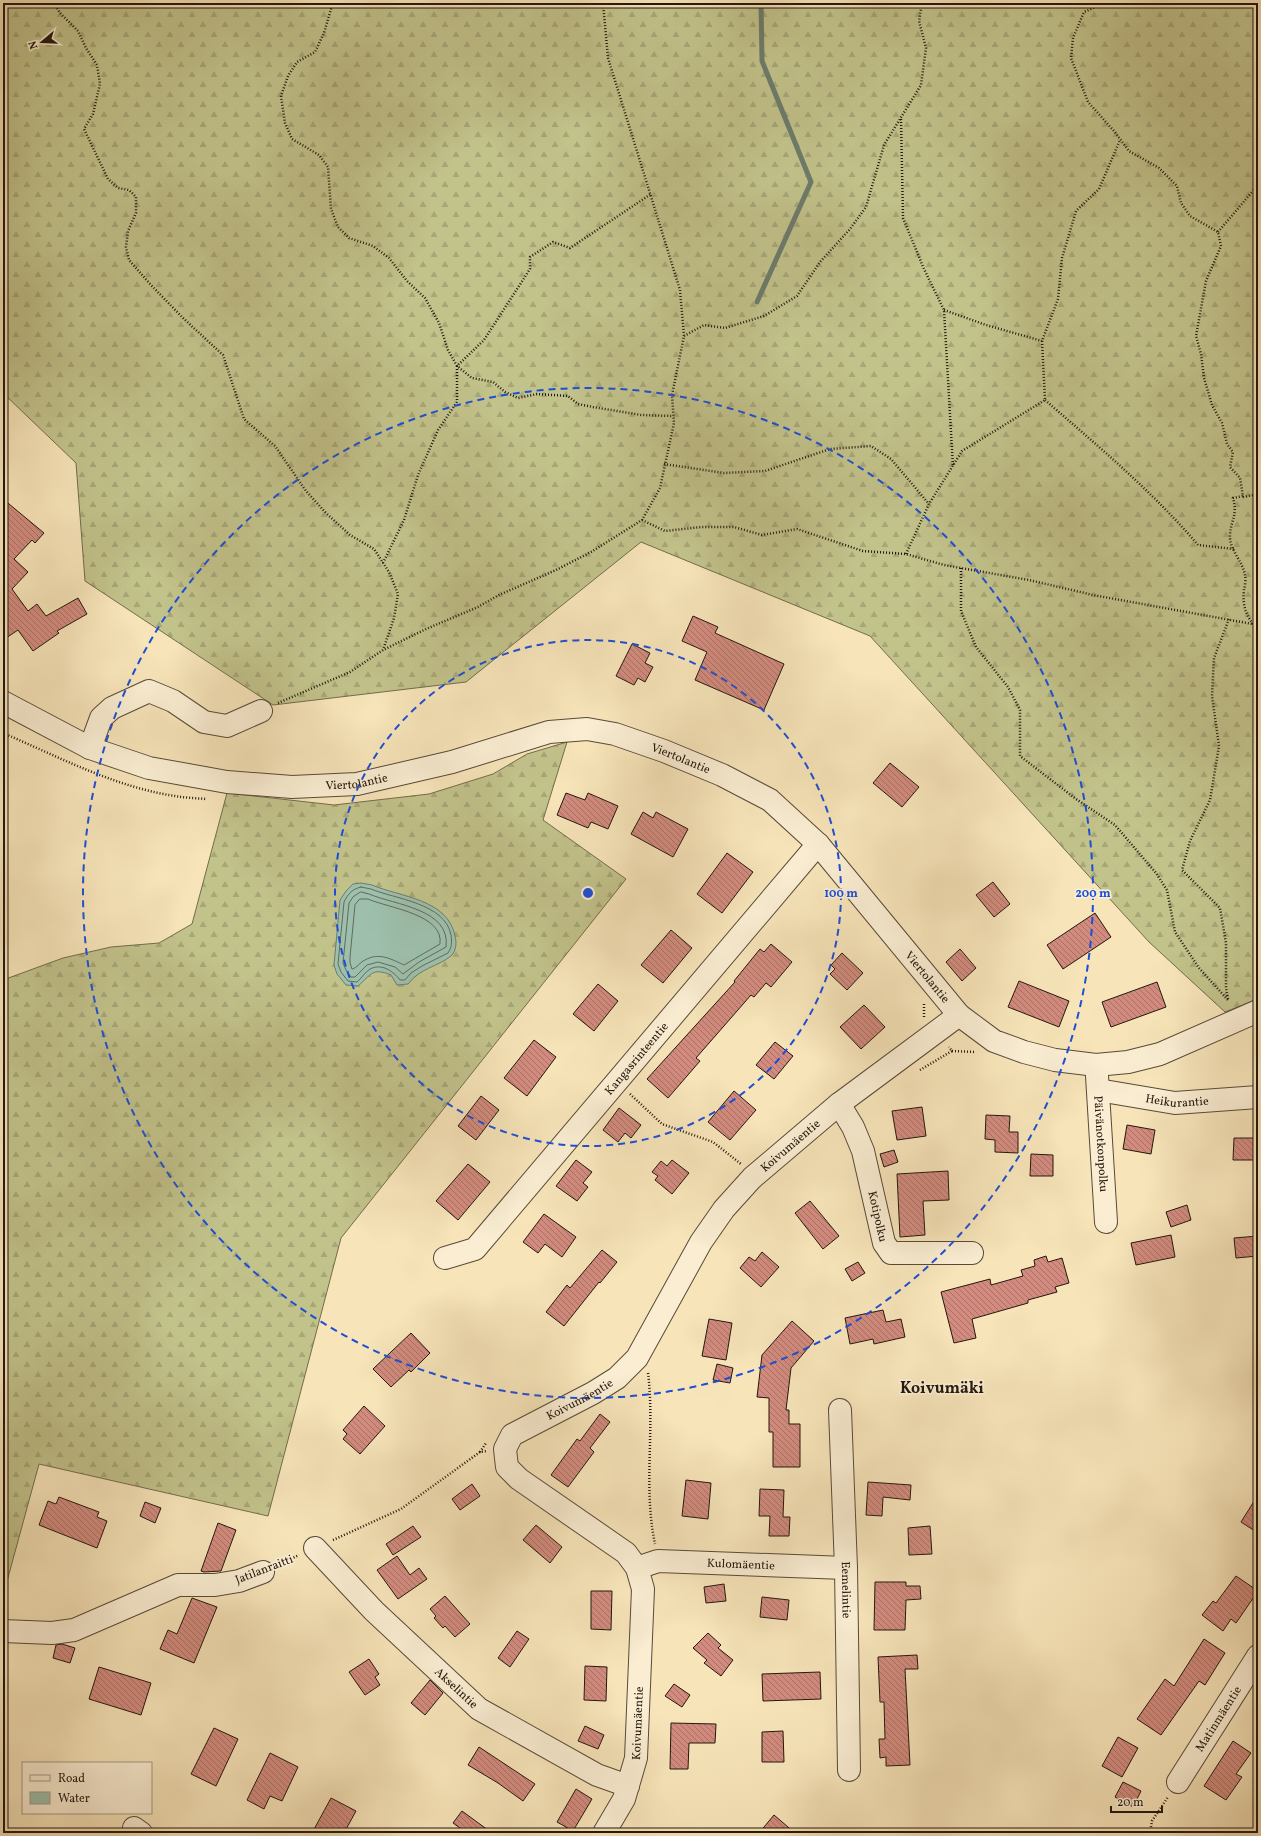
<svg xmlns="http://www.w3.org/2000/svg" width="1261" height="1836" font-family="Vollkorn,serif">
<style>
.forest{fill:url(#forest-firs);stroke:#726c4c}
.water{fill:#9dbfac;stroke:#6c7c6c}
.lines{fill:none;stroke-linecap:round;stroke-linejoin:round}
.shore{stroke:#606b5c;stroke-width:1}
.stream{stroke:#6c7c6c;stroke-width:5}
.building{fill:url(#building-back-hatch);stroke:#23170d}
.minor-casing{stroke:#584a38;stroke-width:24}
.path{stroke:#23170d;stroke-width:2.5;stroke-dasharray:1 2;stroke-linecap:butt}
.minor{stroke:#faedd2;stroke-width:22}
.ring{fill:none;stroke:#1d4ed8;stroke-width:2;stroke-dasharray:7 5}
.labels{text-anchor:middle;stroke-width:3.5;stroke-linejoin:round;paint-order:stroke}
.street-label{font-size:12px;fill:#23170d;stroke:#faedd2}
.district-label{font-size:16px;font-weight:bold;fill:#23170d;stroke:#faedd2}
.centre{fill:#1d4ed8;stroke:#faedd2;stroke-width:2}
.ring-label{font-size:12px;text-anchor:middle;font-weight:bold;fill:#1d4ed8;stroke:#faedd2;stroke-width:3.5;stroke-linejoin:round;paint-order:stroke}
</style>
<defs>
<pattern id="forest-firs" width="22" height="20" patternUnits="userSpaceOnUse"><rect width="22" height="20" fill="#c2c28b"/><path d="M5 1l3.5 6h-7zM16 11l3.5 6h-7z" fill="#a6a677"/></pattern>
<pattern id="building-back-hatch" width="6" height="6" patternUnits="userSpaceOnUse"><rect width="6" height="6" fill="#d28b7e"/><path d="M-1 5l2 2M0 0l6 6M5-1l2 2" fill="none" stroke="#aa7166"/></pattern>
</defs>
<rect width="100%" height="100%" fill="#f7e4b9"/>
<filter id="stains"><feTurbulence type="fractalNoise" baseFrequency=".005" numOctaves="4"/><feColorMatrix values="0 0 0 0 .2 0 0 0 0 .09 0 0 0 0 .02 0 0 0 .5 -.17"/></filter>
<radialGradient id="worn" r=".72"><stop offset=".6" stop-color="#630" stop-opacity="0"/><stop offset="1" stop-color="#630" stop-opacity=".3"/></radialGradient>
<!-- forest -->
<path class="forest" d="M3,3H1258V999L1225,1012L1149,942L870,636L641,542L466,682L273,705L85,581L76,463L3,393Z
M567,742L543,820L626,879L341,1238L268,1516L39,1464L3,1596V980L63,958L111,947L159,943L192,924L227,793L334,805L429,794L493,774L527,754Z"/>
<!-- water -->
<path class="water" d="M361,883L372,885C400,897 448,899 455,936C457,943 456,951 451,956C437,967 420,968 408,984L397,985L391,975C372,967 371,975 358,986L346,985L337,974L334,965L340,900L346,891L353,884Z"/>
<g class="lines">
<!-- shore -->
<path class="shore" d="M361,887L371,889C395,899 445,903 451,935C452,942 452,947 448,953L422,966L411,973L405,980H400C393,971 382,963 370,969C365,972 361,979 357,982L348,981L341,972L338,964L344,902C348,894 352,889 361,887Z
M361,892L369,894C395,905 451,909 446,947L419,962L403,974L395,967L378,962L367,965L355,977H351L346,970L343,963L349,903L353,897Z
M360,899H368C388,908 444,914 440,944L404,965C391,959 379,952 365,960C360,962 357,968 352,969L350,963V957L355,905Z"/>
<!-- stream -->
<path class="stream" d="M757,302L811,182L762,61L761,3"/>
</g>
<!-- building -->
<path class="building" d="M3,499L44,533L35,543L32,540L14,559L28,572L12,589L28,611L37,604L46,616L78,598L87,614L57,631L59,633L33,651L18,630L3,640Z
M693,616L718,627L715,633L784,664L764,710L695,680L707,652L682,641Z
M632,644L650,653L645,663L653,667L645,682L638,678L634,685L616,676Z
M890,763L919,787L902,807L873,783Z
M566,793L585,800L588,793L618,806L608,829L591,822L588,828L557,815Z
M643,812L653,818L656,812L688,829L673,857L631,834Z
M727,853L753,872L722,913L697,894Z
M993,882L1010,904L994,917L976,895Z
M1095,913L1111,937L1063,969L1047,945Z
M671,930L692,948L663,983L641,965Z
M771,944L792,962L771,987L766,983L754,997L751,995L696,1058L700,1061L668,1098L647,1079L735,982L734,981L760,949L764,952Z
M960,949L976,968L962,981L946,962Z
M842,953L863,973L847,990L830,974L835,969L831,965Z
M1019,981L1069,1001L1059,1027L1008,1007Z
M1157,982L1166,1007L1111,1027L1102,1002Z
M598,984L618,1001L594,1031L573,1014Z
M864,1005L885,1027L861,1049L840,1027Z
M534,1040L556,1057L527,1096L504,1078Z
M775,1042L793,1056L774,1079L756,1065Z
M734,1091L756,1110L730,1140L708,1122Z
M481,1096L499,1110L476,1140L458,1126Z
M922,1107L926,1136L897,1140L892,1111Z
M619,1108L641,1125L631,1138L625,1133L618,1142L603,1130Z
M986,1115L1010,1116L1009,1132H1018V1153L995,1152V1140L985,1139Z
M1127,1125L1155,1130L1151,1154L1123,1149Z
M1234,1138H1257V1160H1233Z
M894,1150L898,1162L884,1167L880,1154Z
M1031,1154L1053,1155V1176H1030Z
M576,1160L592,1172L583,1183L588,1187L577,1201L556,1186Z
M672,1160L689,1173L672,1194L655,1180L658,1176L652,1172L661,1161L667,1166Z
M468,1164L490,1182L458,1220L436,1201Z
M948,1171L949,1200L923,1201L925,1235L900,1237L897,1174Z
M810,1201L839,1236L823,1249L795,1213Z
M1187,1205L1191,1220L1171,1227L1166,1212Z
M544,1214L576,1237L562,1257L545,1244L538,1253L523,1242Z
M1171,1235L1175,1257L1136,1265L1131,1243Z
M1258,1236V1256L1236,1258L1234,1238Z
M602,1250L617,1262L600,1283L599,1282L564,1326L546,1312L567,1285L570,1288Z
M762,1252L779,1267L761,1287L740,1268L749,1257L755,1261Z
M1046,1256L1048,1262L1062,1258L1069,1283L1055,1287L1057,1292L1028,1300V1303L972,1319L976,1338L954,1343L941,1292L990,1279L991,1285L1023,1276L1021,1270L1035,1266L1034,1260Z
M858,1262L865,1273L852,1281L845,1269Z
M883,1310L886,1322L901,1319L905,1337L874,1344L873,1339L850,1344L845,1318Z
M709,1319L732,1323L726,1360L702,1356Z
M792,1321L814,1341L791,1368L786,1410H789V1424H800V1467H773V1432H769V1398L757,1397L762,1355Z
M411,1333L430,1353L411,1372L409,1370L391,1387L373,1369Z
M717,1364L733,1368L730,1383L713,1380Z
M364,1406L385,1426L360,1454L343,1439L347,1434L343,1430Z
M600,1414L610,1422L590,1448L594,1452L568,1487L551,1475L577,1439L580,1441Z
M686,1480L711,1483L708,1519L682,1516Z
M868,1482L911,1485L910,1500L883,1497L882,1516L866,1515Z
M472,1484L480,1496L460,1510L452,1499Z
M760,1489L784,1490L783,1517H790L789,1536H769L770,1516H759Z
M1258,1495V1533L1241,1522Z
M59,1497L99,1512L97,1517L107,1521L97,1548L39,1525L48,1501L56,1504Z
M145,1502L161,1508L155,1523L140,1516Z
M218,1523L236,1530L221,1571L204,1572L201,1571Z
M536,1525L562,1547L550,1563L523,1540Z
M413,1526L421,1537L393,1555L386,1544Z
M930,1526L932,1554L909,1555L908,1528Z
M397,1556L410,1575L419,1568L427,1579L398,1599L377,1570Z
M1236,1576L1258,1591L1236,1623L1231,1619L1223,1631L1202,1615L1213,1601L1216,1603Z
M875,1582H906V1586H920L921,1599L906,1600L905,1630H874Z
M724,1584L726,1601L706,1603L704,1587Z
M591,1591H612L611,1630L591,1629Z
M445,1596L470,1624L455,1637L445,1626L443,1628L434,1618L436,1616L430,1609Z
M762,1597L789,1600L787,1620L760,1617Z
M192,1598L217,1607L194,1663L160,1649L168,1630L177,1634Z
M517,1631L529,1639L510,1667L498,1658Z
M708,1633L721,1645L718,1648L733,1660L721,1676L704,1663L707,1660L693,1648Z
M1204,1639L1225,1653L1205,1685L1199,1681L1161,1735L1137,1719L1165,1679L1174,1686Z
M62,1644L75,1648L70,1663L53,1658L56,1645Z
M917,1655L918,1669H905L910,1765L886,1766V1757L880,1758L879,1739H885L884,1702H880L878,1657Z
M369,1659L379,1674L375,1677L380,1685L365,1695L349,1672Z
M585,1666L607,1667L606,1701L584,1700Z
M99,1667L151,1683L141,1715L89,1699Z
M820,1672L821,1699L763,1701L762,1674Z
M430,1680L443,1693L425,1715L411,1703Z
M674,1684L690,1695L682,1707L665,1696Z
M671,1723L716,1724L715,1743H689L688,1769H670Z
M585,1726L604,1735L598,1749L578,1741Z
M214,1728L238,1739L216,1786L191,1774Z
M783,1731L784,1762H762V1732Z
M1118,1737L1138,1748L1122,1777L1102,1766Z
M1233,1741L1251,1753L1236,1774L1242,1777L1226,1800L1204,1786Z
M479,1747L535,1784L523,1801L498,1783L468,1765Z
M270,1753L298,1767L282,1801L270,1796L264,1809L247,1800Z
M1123,1782L1141,1791L1133,1807L1115,1797Z
M576,1789L592,1799L573,1831L557,1822Z
M331,1798L356,1811L344,1833H312Z
M462,1811L492,1833H467L453,1823Z
M774,1815L795,1833H759Z"/>
<g class="lines">
<defs>
<g id="minor">
<path id="s1" d="M3,702L90,748L149,768L227,782L292,787L357,784L452,762L549,732L587,729L615,734L664,751L722,775L770,800L818,844L959,1015L994,1041L1024,1052L1055,1060L1096,1065L1128,1062L1160,1054L1258,1011"/>
<path d="M90,748L101,718L112,708L149,691L173,701L204,722L227,726L261,711"/>
<path id="s2" d="M1097,1076L1106,1222"/>
<path id="s3" d="M1098,1090L1175,1103L1258,1097"/>
<path id="s4" d="M839,1104L853,1127L863,1151L884,1243L891,1253H972"/>
<path id="s5" d="M445,1258L475,1249L818,844"/>
<path id="s6" d="M840,1410L846,1568L849,1770"/>
<path id="s7" d="M315,1548L374,1611L479,1709L597,1775L628,1786"/>
<path id="s8" d="M637,1568L658,1561L846,1568"/>
<path d="M3,1631L52,1633L74,1630L178,1585H215L239,1581L263,1572"/>
<path id="s9" d="M1178,1782L1258,1656"/>
<path d="M134,1828L141,1833"/>
<path id="s10" d="M604,1833L624,1799L636,1758L643,1589L637,1568L626,1553L519,1479L507,1467L505,1449L512,1435L593,1393L617,1378L637,1358L701,1242L724,1209L752,1178L839,1104L959,1015"/>
</g>
</defs>
<!-- minor casing -->
<use href="#minor" class="minor-casing"/>
<!-- path -->
<path class="path" d="M54,3L60,13L78,31L86,48L97,65L100,84L93,114L84,129L108,179L118,188L129,190L136,197V213L128,231L126,247L129,260L150,284L183,318L223,355L244,419L275,446L306,491L326,513L350,535L374,549L389,572L398,594L394,618L383,650
M334,3L331,9L324,33L315,52L297,62L288,76L281,96L285,123L292,139L319,155L328,167L331,209L338,227L349,238L373,246L389,258L407,281L425,298L439,323L448,350L457,366L472,378L493,382L505,392L518,398L537,394L568,396L578,404L593,407L641,415L673,416
M1105,3L1084,12L1073,38L1071,58L1088,102L1114,131L1129,151L1159,168L1177,186L1181,203L1190,216L1218,232L1221,246L1206,281L1196,336L1201,354L1204,378L1212,405L1222,423L1227,444L1233,452L1230,467L1240,478L1243,496L1233,498C1238,516 1231,519 1230,535C1229,549 1243,562 1245,575C1246,579 1245,586 1244,590C1242,605 1246,618 1258,629
M901,119L903,218L924,269L944,310L953,467
M1218,232L1258,185
M944,310L986,325L1042,341
M684,336L704,325L725,328L764,316L797,296L820,262L850,229L866,207L884,145L921,85L926,48L919,21L922,3
M1045,400C1098,446 1153,492 1198,545L1234,549
M664,464L724,473L765,471L830,449L871,446L891,459L929,504
M1243,497L1258,494
M642,520L665,531L701,527H734L762,535L797,529L863,551L906,554L944,565L1029,580L1093,595L1258,625
M906,554L929,504L962,451L1045,400L1042,341L1058,299L1062,258L1076,211L1099,189L1120,140
M383,563L404,520L418,475L438,430L457,402V366L484,340L530,269V257L553,242L570,248L651,194
M961,568V611L976,647L1008,687L1020,710V756L1076,799L1115,825L1156,873L1167,890L1175,932L1199,968L1228,1000
M278,703L350,672L383,650L426,629L478,607L499,595L556,570L591,552L642,520L660,488L674,423L672,395L684,336L680,290L608,58L603,3
M3,733C59,757 115,787 175,796C185,798 196,798 206,799
M1228,999L1226,988V943L1220,908L1182,870L1190,841L1210,800L1219,746L1212,696L1214,658L1229,619
M924,1004V1017
M952,1051L976,1052
M920,1070L952,1051L949,1047
M630,1094L662,1124L713,1142L741,1164
M648,1373C655,1430 643,1487 655,1544
M480,1452L486,1443
M333,1540L401,1509L480,1452L487,1451
M280,1564L299,1555
M1150,1833L1152,1821L1168,1797"/>
<!-- minor -->
<use href="#minor" class="minor"/>
</g>
<!-- distance rings -->
<g class="ring">
<circle cx="588" cy="893" r="253"/>
<circle cx="588" cy="893" r="505"/>
</g>
<g class="labels">
<!-- street labels -->
<g class="street-label">
<text dy="4" stroke="none"><textPath href="#s1" startOffset="706">Viertolantie</textPath></text>
<text dy="4" stroke="none"><textPath href="#s1" startOffset="370">Viertolantie</textPath></text>
<text dy="4" stroke="none"><textPath href="#s1" startOffset="1042">Viertolantie</textPath></text>
<text dy="4" stroke="none"><textPath href="#s5" startOffset="281">Kangasrinteentie</textPath></text>
<text dy="4" stroke="none"><textPath href="#s3" startOffset="80">Heikurantie</textPath></text>
<text dy="4" stroke="none"><textPath href="#s2" startOffset="68">Päivänotkonpolku</textPath></text>
<text dy="4" stroke="none"><textPath href="#s10" startOffset="885">Koivumäentie</textPath></text>
<text dy="4" stroke="none"><textPath href="#s4" startOffset="120">Kotipolku</textPath></text>
<text dy="4" stroke="none"><textPath href="#s10" startOffset="549">Koivumäentie</textPath></text>
<text dy="4" stroke="none"><textPath href="#s8" startOffset="105">Kulomäentie</textPath></text>
<text transform="translate(264 1569) rotate(-21)" y="4">Jatilanraitti</text>
<text dy="4" stroke="none"><textPath href="#s6" startOffset="180">Eemelintie</textPath></text>
<text dy="4" stroke="none"><textPath href="#s7" startOffset="199">Akselintie</textPath></text>
<text dy="4" stroke="none"><textPath href="#s9" startOffset="75">Matinmäentie</textPath></text>
<text dy="4" stroke="none"><textPath href="#s10" startOffset="117">Koivumäentie</textPath></text>
</g>
<!-- district labels -->
<g class="district-label">
<text x="942" y="1393">Koivumäki</text>
</g>
</g>
<circle cx="588" cy="893" r="6" class="centre"/>
<g class="ring-label">
<text x="841" y="897">100 m</text>
<text x="1093" y="897">200 m</text>
</g>
<!-- margin -->
<rect width="1261" height="1836" fill="none" stroke="#f7e4b9" stroke-width="16"/>
<rect x="4" y="4" width="1253" height="1828" fill="none" stroke="#23170d" stroke-width="2"/>
<rect x="8" y="8" width="1245" height="1820" fill="none" stroke="#23170d"/>
<!-- legend -->
<rect x="22" y="1762" width="130" height="52" fill="#faedd2" stroke="#a49783"/>
<rect x="30" y="1775" width="20" height="6" fill="#faedd2" stroke="#a49783"/>
<text x="58" y="1782" font-size="12" fill="#23170d">Road</text>
<rect x="30" y="1792" width="20" height="12" fill="#9dbfac" stroke="#a49783"/>
<text x="58" y="1802" font-size="12" fill="#23170d">Water</text>
<!-- north arrow -->
<g transform="translate(42 42) rotate(251)" stroke="#faedd2" stroke-width="3" paint-order="stroke">
<path d="M0-3L7 15L0 10L-7 15Z" fill="#23170d"/>
<text y="-6" font-size="11" font-weight="bold" text-anchor="middle" fill="#23170d">N</text>
</g>
<!-- scale -->
<path d="M1111 1806v6h51v-6" fill="none" stroke="#23170d" stroke-width="2"/>
<text x="1117" y="1806" font-size="12" fill="#23170d" stroke="#faedd2" stroke-width="3" paint-order="stroke">20 m</text>
<rect width="100%" height="100%" filter="url(#stains)"/>
<rect width="100%" height="100%" fill="url(#worn)"/>
</svg>
